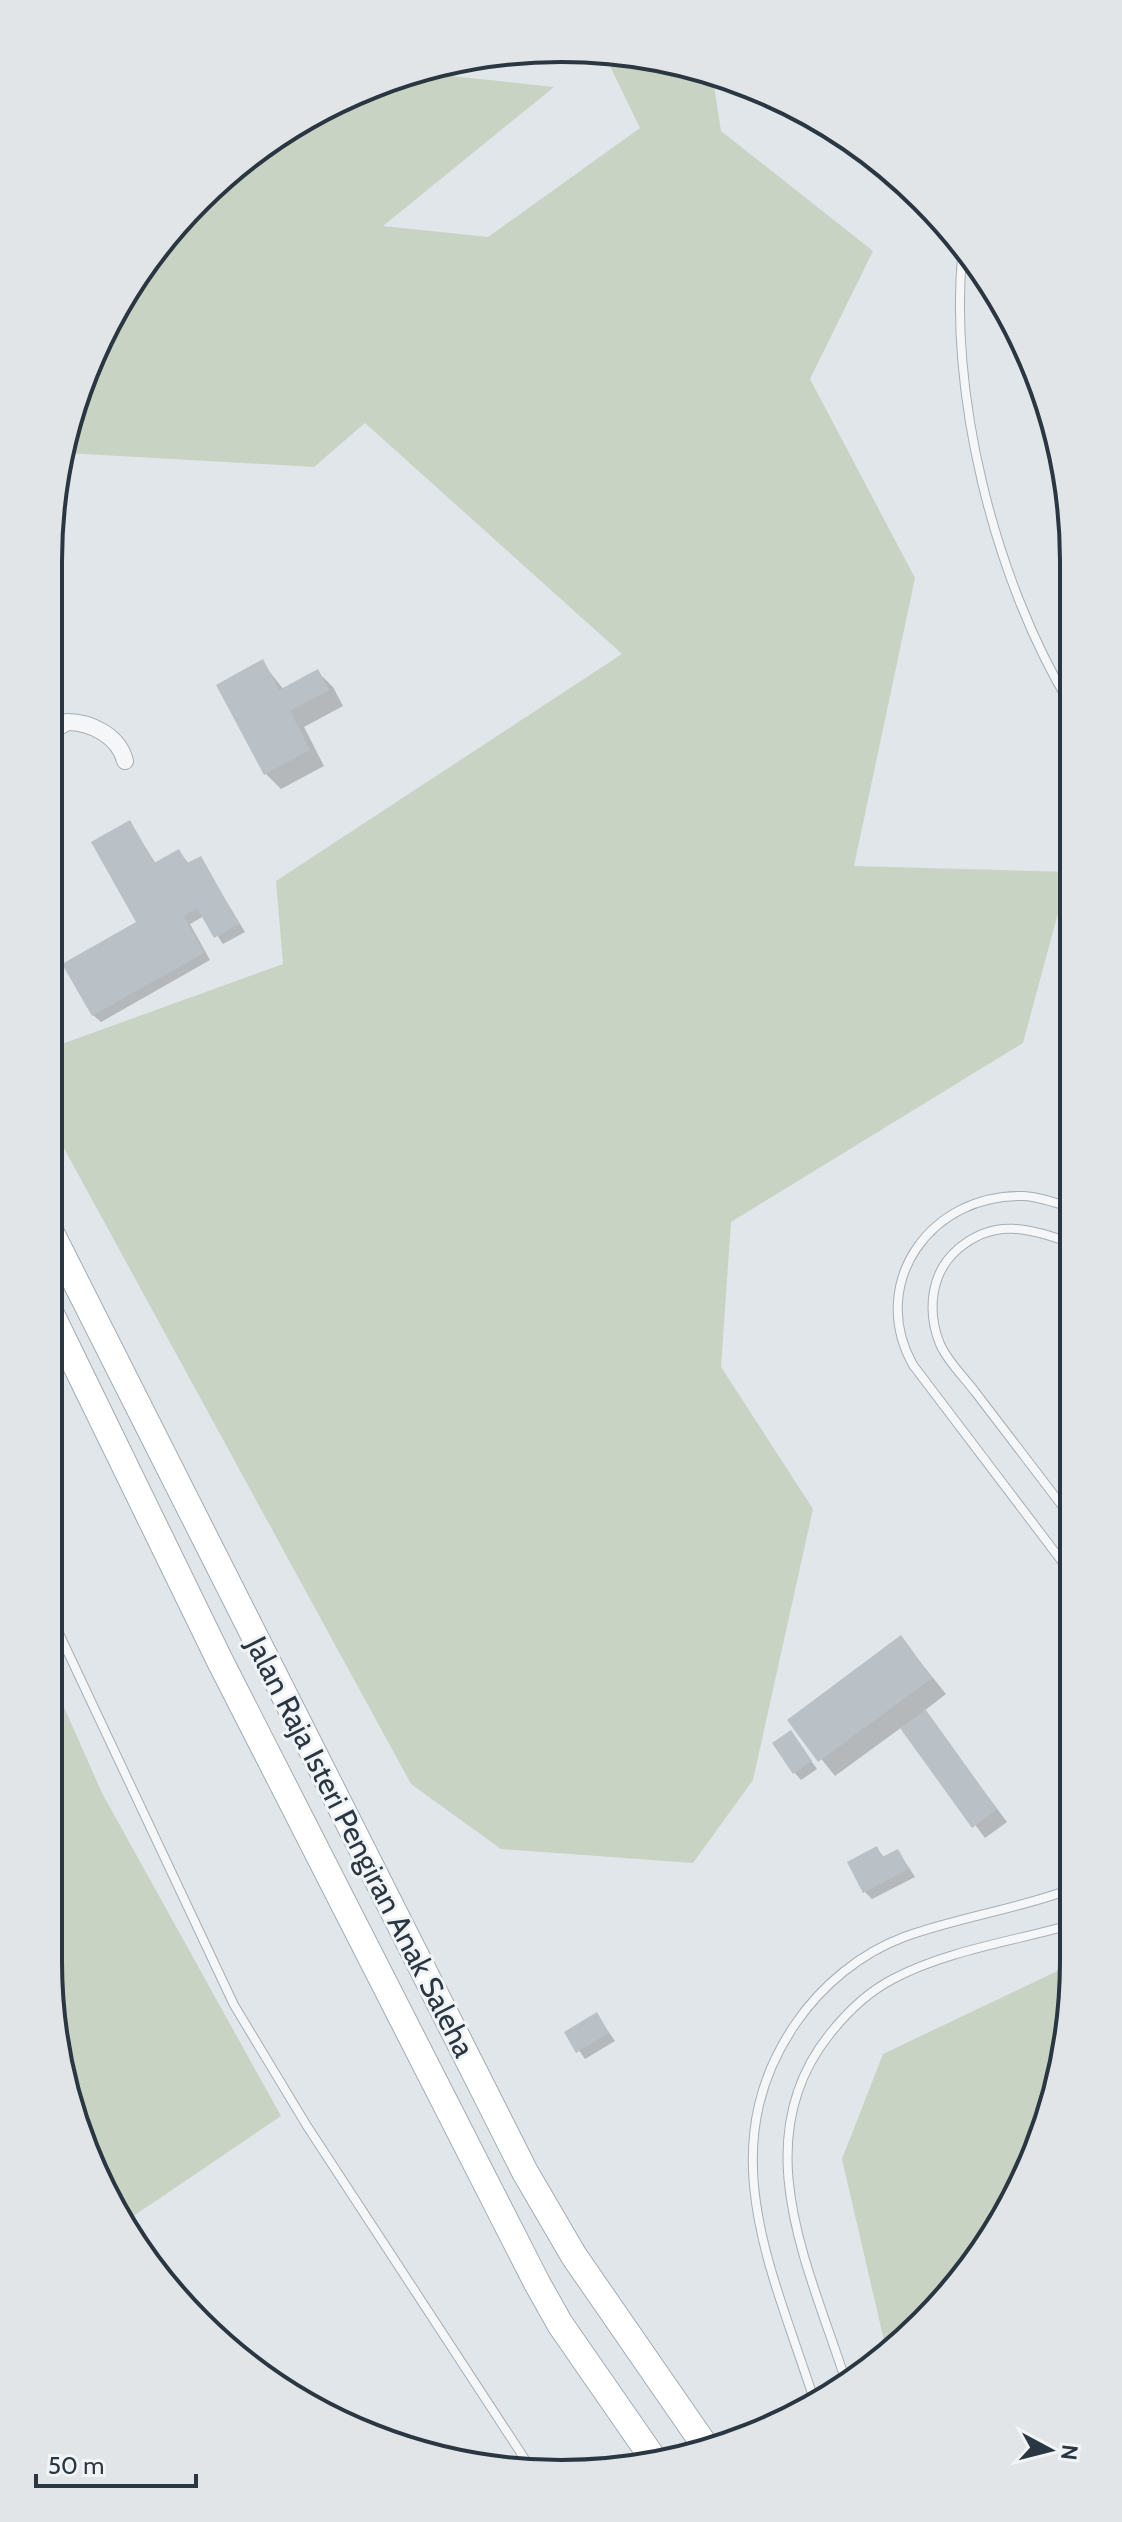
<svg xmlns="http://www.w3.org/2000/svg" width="1122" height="2522" font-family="Cabin,sans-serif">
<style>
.green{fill:#c9d3c3}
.shadow{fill:#0003}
.building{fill:#b9c0c6}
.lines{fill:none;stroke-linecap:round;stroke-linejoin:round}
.lane-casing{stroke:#a6aeb4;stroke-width:10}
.street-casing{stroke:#a6aeb4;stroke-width:18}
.primary-casing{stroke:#a1acb5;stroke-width:28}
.lane{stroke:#f4f6f8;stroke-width:8}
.street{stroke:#f4f6f8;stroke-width:16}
.primary{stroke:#fff;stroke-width:26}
.labels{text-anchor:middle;stroke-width:6;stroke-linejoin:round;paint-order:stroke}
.street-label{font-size:30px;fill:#2a3641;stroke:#f1f4f7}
.rim{fill:none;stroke:#2a3641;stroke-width:4}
</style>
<rect width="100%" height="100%" fill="#e1e6ea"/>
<!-- green -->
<path class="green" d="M607,60L712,73L721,131L873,251L810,379L915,578L854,866L1069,872L1023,1043L731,1222L721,1367L813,1509L753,1780L693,1863L501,1849L411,1784L48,1119V1049L283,964L276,881L622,654L365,423L314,467L66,453L75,396L176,222L335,101L433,74L554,87L383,226L488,237L640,128Z
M48,1671L102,1793L281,2116L129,2219L75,2126L48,1961Z
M1074,1963L1047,2126L947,2299L886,2349L842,2159L883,2054Z"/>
<!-- shadow -->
<path class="shadow" d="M262,662L284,690L318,672L333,687L343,706L304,727L324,766L281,789L266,774Z
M130,823L156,864L179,851L189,864L200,858L245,932L223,944L204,916L190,924L210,960L101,1022L93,1015L139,923Z
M901,1638L946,1694L924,1711L1007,1822L985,1838L902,1727L835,1776L790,1720Z
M791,1733L817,1769L801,1780L794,1772Z
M877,1849L885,1858L898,1851L915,1877L872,1899L865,1892Z
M597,2015L615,2041L585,2059L567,2033Z"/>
<!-- building -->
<path class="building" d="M263,659L279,690L318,669L329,690L290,711L310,750L264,775L216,685Z
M130,820L154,863L179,849L187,863L201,856L239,924L214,938L197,908L184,916L204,953L92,1016L62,964L136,922L91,842Z
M901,1635L932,1678L818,1762L787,1720Z
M926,1710L997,1809L972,1828L900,1728Z
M791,1730L812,1761L793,1774L772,1743Z
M877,1846L882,1857L898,1849L909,1869L863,1893L847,1862Z
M597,2012L609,2033L576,2053L564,2032Z"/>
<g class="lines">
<defs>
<path id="lane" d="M963,247C947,391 995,581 1070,704
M1072,1208C1057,1203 1040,1197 1024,1196C931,1193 867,1283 913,1365L1073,1576
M1072,1243C1030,1229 995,1217 958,1249C930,1273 927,1312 940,1344C947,1361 965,1378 976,1393C1009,1436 1041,1478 1073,1520
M48,1610L234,2005L307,2126L528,2464
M846,2382C810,2269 744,2142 829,2035C847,2012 868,1992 893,1979C948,1950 1015,1941 1074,1924
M816,2406C775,2275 708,2151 796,2023C822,1985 861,1953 904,1937C959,1917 1019,1909 1074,1888"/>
<path id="street" d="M48,734L67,722C91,722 119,736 125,761"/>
<path id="primary" d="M48,1227L525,2172L574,2256L706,2447
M48,1308L220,1661L537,2283L560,2324L657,2464"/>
</defs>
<!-- lane casing -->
<use href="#lane" class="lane-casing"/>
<!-- street casing -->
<use href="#street" class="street-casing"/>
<!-- primary casing -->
<use href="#primary" class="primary-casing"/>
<!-- lane -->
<use href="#lane" class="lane"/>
<!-- street -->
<use href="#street" class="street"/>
<!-- primary -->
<use href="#primary" class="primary"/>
</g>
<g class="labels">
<!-- street labels -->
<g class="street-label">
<text transform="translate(360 1847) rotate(63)" y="10">Jalan Raja Isteri Pengiran Anak Saleha</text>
</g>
</g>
<!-- crop -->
<path d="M0 0H1122V2522H0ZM561 62H561A499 499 0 0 1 1060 561V1961A499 499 0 0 1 561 2460H561A499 499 0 0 1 62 1961V561A499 499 0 0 1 561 62Z" fill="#e1e5e8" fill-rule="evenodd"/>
<path class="rim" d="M561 62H561A499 499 0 0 1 1060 561V1961A499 499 0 0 1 561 2460H561A499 499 0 0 1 62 1961V561A499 499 0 0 1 561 62Z"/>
<!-- north arrow -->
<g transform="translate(1050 2450) rotate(97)" stroke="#f1f4f7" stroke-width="6" paint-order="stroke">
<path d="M0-6L14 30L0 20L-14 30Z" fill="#2a3641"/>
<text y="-12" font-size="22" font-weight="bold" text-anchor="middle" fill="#2a3641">N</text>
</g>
<!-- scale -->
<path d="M36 2474v12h160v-12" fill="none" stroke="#2a3641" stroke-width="4"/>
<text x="48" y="2474" font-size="24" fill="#2a3641" stroke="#f1f4f7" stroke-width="6" paint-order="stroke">50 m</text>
</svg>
